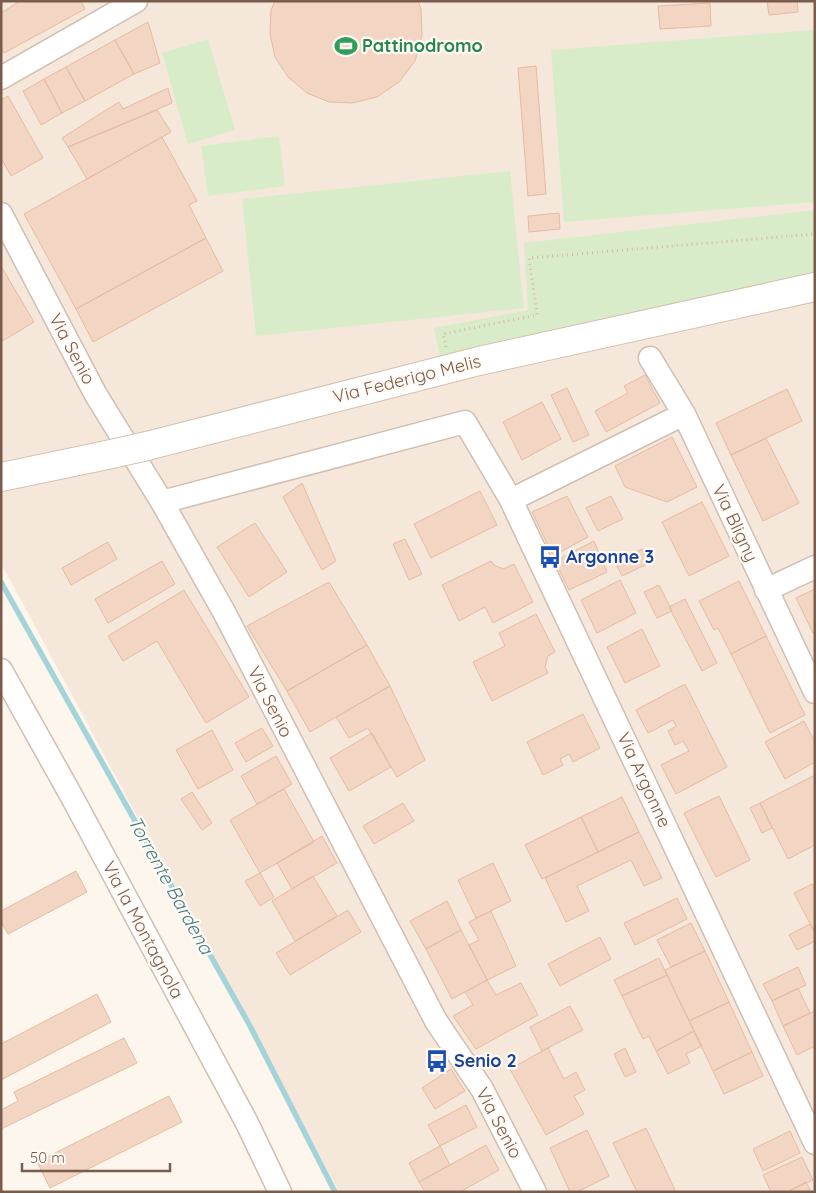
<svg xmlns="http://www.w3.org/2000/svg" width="816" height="1193" font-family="Quicksand,sans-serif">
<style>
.residential{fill:#f5e8da}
.green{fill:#d8ecc9}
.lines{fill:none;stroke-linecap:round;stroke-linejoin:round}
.stream{stroke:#a5d3da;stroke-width:5.5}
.building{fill:#f3d5c3;stroke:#e6bba3}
.street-casing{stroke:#d1beb0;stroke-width:25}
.secondary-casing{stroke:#d6c0b0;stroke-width:30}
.path{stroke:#d9b8a5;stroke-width:3;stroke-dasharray:1 4;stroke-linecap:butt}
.street{stroke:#fff;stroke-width:22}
.secondary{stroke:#fff;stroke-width:28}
.secondary-bridge-casing{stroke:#d6c0b0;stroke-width:30;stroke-linecap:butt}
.secondary-bridge{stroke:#fff;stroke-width:28}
.labels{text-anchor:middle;stroke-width:4.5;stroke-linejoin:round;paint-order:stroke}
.leisure-label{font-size:18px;font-weight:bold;fill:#27864d;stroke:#fffaf3;text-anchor:start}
.street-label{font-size:18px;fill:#7a5c4d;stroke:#fffaf3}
.transit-label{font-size:18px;font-weight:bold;fill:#164399;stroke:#fffaf3;text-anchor:start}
.water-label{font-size:19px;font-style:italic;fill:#437c86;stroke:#fffaf3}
</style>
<rect width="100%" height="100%" fill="#fdf6ec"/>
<!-- residential -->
<path class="residential" d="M1,1H815V1192H339L1,563Z"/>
<!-- green -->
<path class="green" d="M815,30V202L564,222L551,50Z
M208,39L235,130L188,144L162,53Z
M279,136L285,186L208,196L201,146Z
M510,171L524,308L256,336L242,199Z
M815,210V275L441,360L434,328L528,310L524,243Z"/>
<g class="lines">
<!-- stream -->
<path class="stream" d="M1,582L250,1026L335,1192"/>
</g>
<!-- building -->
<path class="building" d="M20,1H81L85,9L4,53L1,47V13Z
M275,1H418L421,9L422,35L415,61L399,82L377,97L353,103L329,102L307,93L288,77L275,57L270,34L271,10Z
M767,1H797L798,12L769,15Z
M710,3L711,26L660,29L658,6Z
M148,22L160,63L134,74L115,40Z
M115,40L134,74L85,101L66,67Z
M536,66L546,194L528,196L518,68Z
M66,67L85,101L62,113L44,79Z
M44,79L62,113L41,125L23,91Z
M168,88L172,103L68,147L62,138L119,102L123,109Z
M8,96L43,158L11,176L1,158V100Z
M157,110L171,132L87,179L68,147Z
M162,137L197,201L189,205L206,238L76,309L24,214Z
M559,213L560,229L529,232L528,216Z
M206,238L223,271L93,342L76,309Z
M1,266L34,322L1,342Z
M645,375L660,403L606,432L595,411L628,393L624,386Z
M567,388L589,435L573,442L551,395Z
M787,389L802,421L731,455L716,423Z
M542,402L561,439L522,460L503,422Z
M672,437L697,487L667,502L625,487L615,466Z
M766,438L799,503L763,521L731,455Z
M302,483L336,561L322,570L283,497Z
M480,491L497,525L431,558L414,524Z
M567,496L588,537L553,556L532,512Z
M611,496L623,519L598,531L586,508Z
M702,502L729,556L689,576L662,522Z
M255,523L287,572L249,597L217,547Z
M405,539L422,574L409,580L393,544Z
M594,541L607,572L569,590L555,561Z
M108,542L117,559L71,585L62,568Z
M642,549L649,563L622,576L615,562Z
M162,561L175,584L108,623L95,599Z
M491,561L494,565L503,569L514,564L533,602L493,623L485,607L459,621L442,585Z
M620,580L636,613L597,633L581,600Z
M739,581L766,636L731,654L718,628L714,630L699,601Z
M329,582L367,645L287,691L247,626Z
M659,585L672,611L657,618L644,592Z
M815,589V632L813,633L796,598Z
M184,590L249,697L206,723L157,641L123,661L108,636Z
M685,599L717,663L702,671L669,607Z
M536,614L555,652L548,656L545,667L548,673L492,701L473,662L505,646L499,633Z
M642,629L660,666L625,683L607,647Z
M766,636L805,715L770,733L731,654Z
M367,645L390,686L310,732L287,691Z
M685,684L727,767L676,794L661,765L689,751L683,741L675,745L668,731L676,726L673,720L648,733L636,710Z
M390,686L425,760L397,777L368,728L349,738L336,717Z
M583,714L600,748L573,762L569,754L560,759L563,765L543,775L527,742Z
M804,721L815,742V762L785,779L765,742Z
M262,728L273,746L246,762L235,743Z
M212,730L233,770L198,789L176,750Z
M372,733L391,767L349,791L330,758Z
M276,756L292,784L257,804L241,776Z
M815,775V845L788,859L760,803Z
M284,789L314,842L260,873L230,820Z
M192,792L212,823L202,830L181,799Z
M719,796L750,860L716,877L684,813Z
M622,797L639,832L598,852L581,817Z
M403,803L414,821L374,844L363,826Z
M760,803L772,828L762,833L750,808Z
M581,817L598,852L542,879L525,845Z
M639,832L662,878L644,886L631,860L577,886L589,911L566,922L545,878Z
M322,836L337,863L292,889L277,863Z
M493,863L511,901L476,918L458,880Z
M76,871L87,892L8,934L1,922V911Z
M260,873L274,897L260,906L245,881Z
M313,876L337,916L295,941L272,901Z
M812,884L815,889V933L794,893Z
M677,898L687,919L635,945L624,923Z
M447,901L461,930L426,949L410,921Z
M348,910L361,932L290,975L276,953Z
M491,911L516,966L487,980L469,945L479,940L469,922Z
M691,923L705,951L671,967L657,940Z
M810,924L815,933V941L797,950L789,935Z
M461,930L487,980L452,999L426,949Z
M600,937L611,959L560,986L548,964Z
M705,951L729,1002L689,1021L665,970Z
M659,958L667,975L622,996L614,980Z
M798,967L806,985L772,1001L763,984Z
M667,975L694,1031L656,1051L649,1036L643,1039L622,996Z
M487,980L496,995L521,983L538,1015L476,1049L453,1016L473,1005L465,992Z
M798,988L810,1013L783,1026L772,1001Z
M97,994L111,1022L1,1080V1044Z
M729,1002L752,1052L713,1071L689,1021Z
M570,1006L583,1030L542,1051L530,1027Z
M815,1011V1046L797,1055L783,1026Z
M694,1031L702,1046L686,1054L690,1063L668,1074L656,1051Z
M124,1038L137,1063L1,1129V1110L18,1101L14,1092Z
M548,1048L564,1079L576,1072L585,1090L574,1096L584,1114L546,1135L510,1069Z
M625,1048L636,1072L625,1077L614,1054Z
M752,1052L763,1076L724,1094L713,1071Z
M451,1069L465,1091L435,1109L422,1088Z
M169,1096L182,1122L50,1188L37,1162Z
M466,1105L477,1127L440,1146L428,1125Z
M646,1128L676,1192H637L613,1143Z
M587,1130L609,1176L577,1192H570L550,1148Z
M790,1131L800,1153L763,1171L753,1149Z
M486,1145L499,1170L460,1192H425L419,1182Z
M440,1146L450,1165L419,1182L409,1163Z
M802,1157L813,1180L787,1192H771L763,1175Z
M806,1182L811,1192H787Z"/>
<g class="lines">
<defs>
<path id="street" d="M1,78L136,1
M1,214L96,395L162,502L224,612L436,1021L482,1089L535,1192
M650,358L684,414L815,692
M511,500L684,414
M162,502L465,422L511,500L815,1143
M766,590L815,567
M1,670L72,797L247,1123L280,1192"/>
<path id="secondary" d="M147,446L479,361L815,287
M1,477L107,455"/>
</defs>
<!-- street casing -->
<use href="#street" class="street-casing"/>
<!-- secondary casing -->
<use href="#secondary" class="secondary-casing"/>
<!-- path -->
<path class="path" d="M446,347L443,334L537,315L529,258L815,234"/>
<!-- street -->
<use href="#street" class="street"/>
<!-- secondary -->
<use href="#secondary" class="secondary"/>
<defs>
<path id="secondary-bridge" d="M107,455L147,446"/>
</defs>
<!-- secondary-bridge casing -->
<use href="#secondary-bridge" class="secondary-bridge-casing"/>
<!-- secondary-bridge -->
<use href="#secondary-bridge" class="secondary-bridge"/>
</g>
<!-- icons -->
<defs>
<symbol id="stadium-bare" viewBox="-9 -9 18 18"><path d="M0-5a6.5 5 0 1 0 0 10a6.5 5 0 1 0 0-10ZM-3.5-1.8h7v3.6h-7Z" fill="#2e9e5b" stroke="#fffaf3" stroke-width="2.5" paint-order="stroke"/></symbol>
<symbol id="bus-bare" viewBox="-9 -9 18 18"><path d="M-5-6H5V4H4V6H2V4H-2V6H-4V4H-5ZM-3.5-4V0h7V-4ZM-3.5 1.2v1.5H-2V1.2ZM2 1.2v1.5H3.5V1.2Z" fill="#1a4fb4" stroke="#fffaf3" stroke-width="2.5" paint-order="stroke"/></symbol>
</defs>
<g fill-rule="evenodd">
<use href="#stadium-bare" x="330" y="30" width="32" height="32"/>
<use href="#bus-bare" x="534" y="541" width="32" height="32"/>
<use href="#bus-bare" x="421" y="1045" width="32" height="32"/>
</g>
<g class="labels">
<!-- leisure labels -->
<g class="leisure-label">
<text x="362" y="52">Pattinodromo</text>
</g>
<!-- street labels -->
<g class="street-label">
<text transform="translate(72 349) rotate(62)" y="6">Via Senio</text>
<text transform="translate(407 379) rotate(-14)" y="6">Via Federigo Melis</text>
<text transform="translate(735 523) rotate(65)" y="6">Via Bligny</text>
<text transform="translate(270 702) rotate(63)" y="6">Via Senio</text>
<text transform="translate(644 780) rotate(65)" y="6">Via Argonne</text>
<text transform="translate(143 930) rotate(62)" y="6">Via la Montagnola</text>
<text transform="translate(499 1123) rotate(62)" y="6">Via Senio</text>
</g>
<!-- transit labels -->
<g class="transit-label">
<text x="566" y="563">Argonne 3</text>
<text x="454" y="1067">Senio 2</text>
</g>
<!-- water labels -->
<g class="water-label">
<text transform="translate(171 885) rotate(61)" y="7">Torrente Bardena</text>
</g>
</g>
<!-- border -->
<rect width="816" height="1193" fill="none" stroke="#7a5c4d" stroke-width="5"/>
<!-- scale -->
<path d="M22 1163v8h148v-8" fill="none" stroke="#7a5c4d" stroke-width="2.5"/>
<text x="30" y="1163" font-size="15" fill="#7a5c4d" stroke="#fffaf3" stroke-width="4" paint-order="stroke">50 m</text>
</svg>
